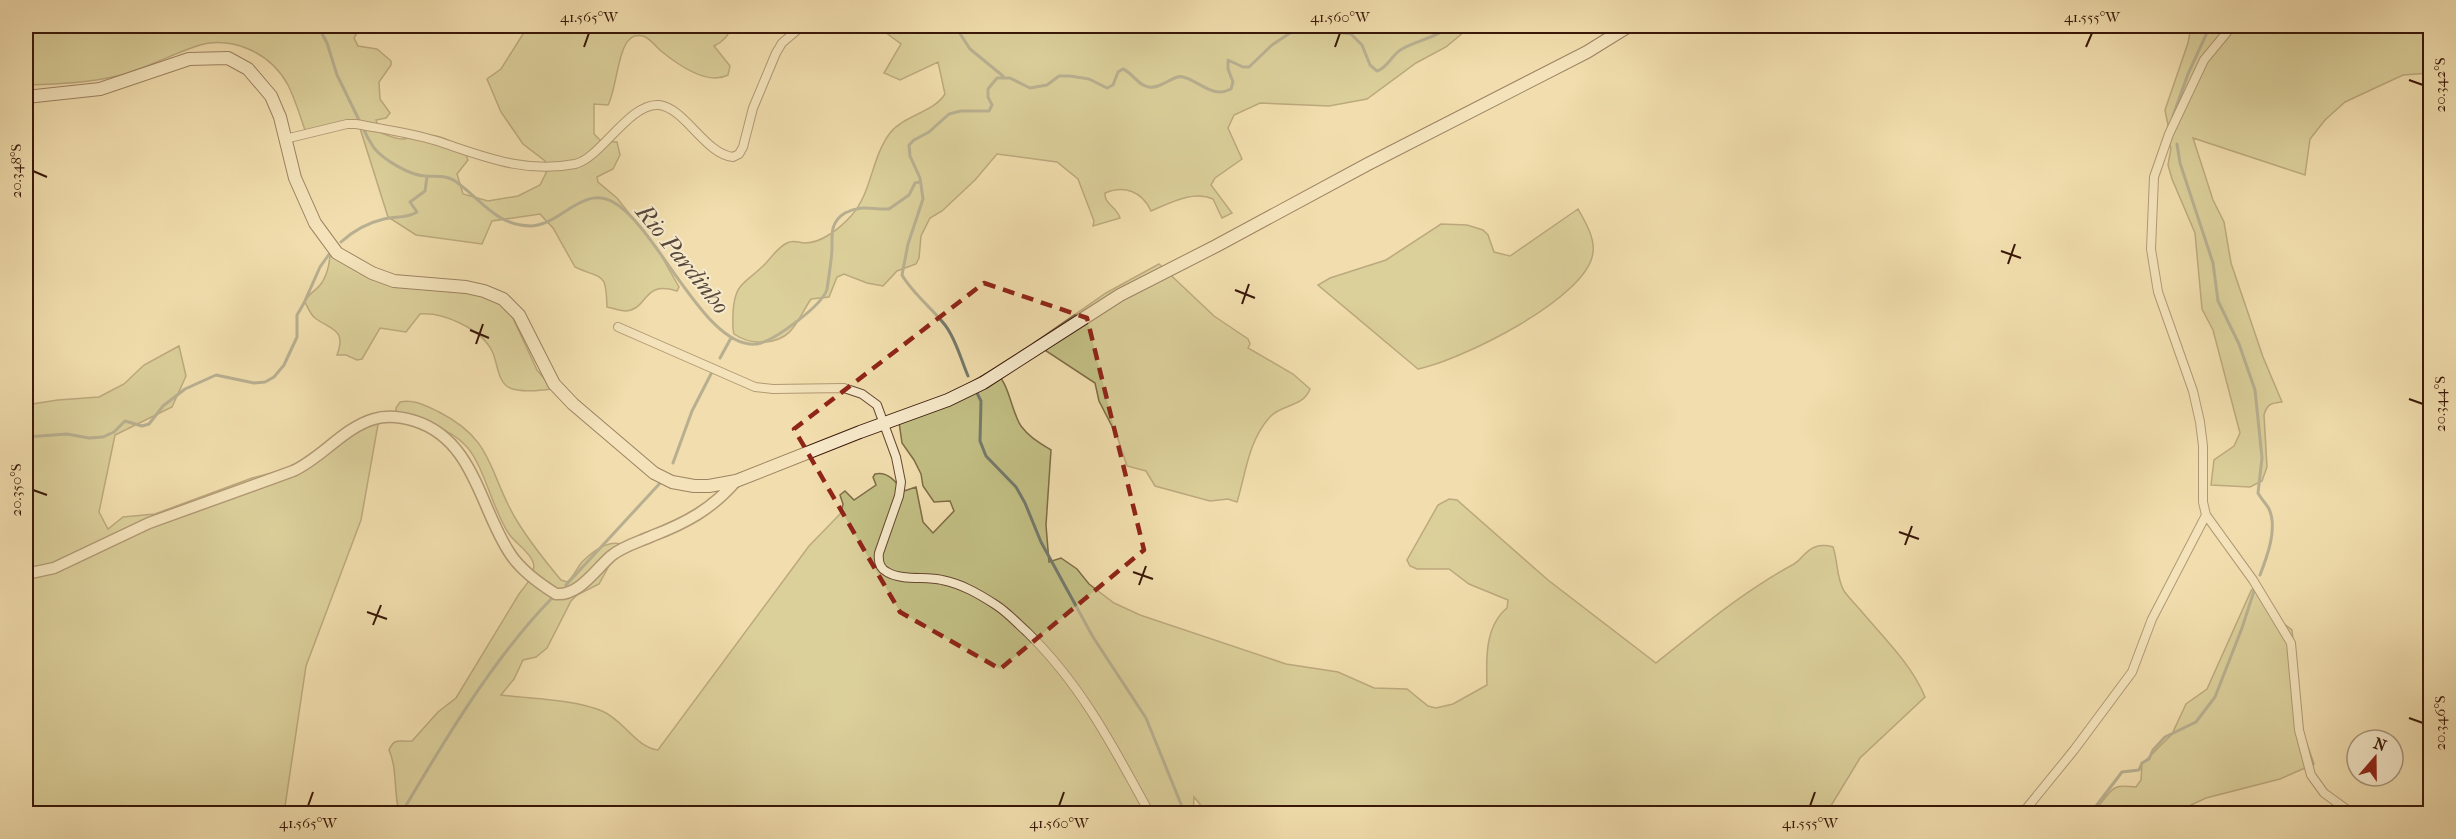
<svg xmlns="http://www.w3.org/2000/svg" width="2456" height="839" font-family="'IM FELL French Canon',serif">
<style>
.green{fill:#c2bf84;stroke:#7e6b46;stroke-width:1.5}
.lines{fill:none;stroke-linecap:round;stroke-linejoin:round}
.stream{stroke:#74796d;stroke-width:3}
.minor-casing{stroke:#674831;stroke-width:10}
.tertiary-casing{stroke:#674831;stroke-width:13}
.secondary-casing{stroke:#391708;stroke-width:14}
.minor{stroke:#f6e9ca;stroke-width:8}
.tertiary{stroke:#f6e9ca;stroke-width:10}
.secondary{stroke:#f6e9ca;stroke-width:12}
.marked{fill:none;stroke:#8f2418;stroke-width:4.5;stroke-dasharray:12 8;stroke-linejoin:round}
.ticks{fill:none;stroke:#391708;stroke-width:2}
.labels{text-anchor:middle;stroke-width:4.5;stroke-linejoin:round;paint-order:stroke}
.water-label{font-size:24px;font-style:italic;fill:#57483b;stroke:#f6e9ca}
.neatline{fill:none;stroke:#391708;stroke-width:2}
.ticks-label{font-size:15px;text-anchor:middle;fill:#391708}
</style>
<rect width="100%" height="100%" fill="#f1ddad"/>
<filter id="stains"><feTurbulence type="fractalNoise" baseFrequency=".00333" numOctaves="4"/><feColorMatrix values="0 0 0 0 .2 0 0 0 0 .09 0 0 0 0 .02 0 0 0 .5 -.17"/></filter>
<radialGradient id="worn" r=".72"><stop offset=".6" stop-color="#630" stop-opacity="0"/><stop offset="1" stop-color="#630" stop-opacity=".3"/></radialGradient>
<!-- green -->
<path class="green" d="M26,26H361L354,38L358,46L377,49L391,61V65L379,82L380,99L390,113L386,118L376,120L381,133C387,135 398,140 404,139C408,139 410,136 413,136C432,132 462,140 468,160L457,174L463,194L488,201L518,196L540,185L546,173L545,161L523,144L501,112L487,79L501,69L528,26H732C728,36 724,41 714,46L730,66L728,75C707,86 677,64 661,51C655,46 650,38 643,36C638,35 633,36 630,39C618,48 616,91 608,105L594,104V134L601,141L617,142L620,155L613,169L597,177L598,182L617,198L658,250L679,287L677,291C642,280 649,309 626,311C620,311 613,308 607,307C606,271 603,280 575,267L553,228L540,214L492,221L482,244L416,235L388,217L358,122L307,136C301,119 296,101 288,85C270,52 230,34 194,47C168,56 144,69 117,76C88,83 55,84 26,85Z
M877,26H1471L1446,47L1416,63L1367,99L1329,106L1260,103L1234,115L1228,128L1242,159L1215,178L1211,185L1232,213L1222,218L1213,199C1193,190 1170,203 1151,211C1142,191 1124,185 1105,193C1104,204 1117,207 1120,218L1093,226L1094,221L1078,179L1057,162L997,154L975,180L942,211L930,218L921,236L919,258L916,264L897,271L883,286L867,283L844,274L837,277L829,297L811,299C797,320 794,339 766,342C753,343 744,341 734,334C732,327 733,320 733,312C735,282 745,284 764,265C771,258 778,247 787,243C794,239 798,243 805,243C822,243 840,228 851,216C872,193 871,158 890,133C904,115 933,113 945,94L938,62L900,80L884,73L901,44Z
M2191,26H2430V73L2403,75L2345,102L2325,120L2310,139L2305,175L2193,138L2213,200L2224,222L2231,263L2263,357L2282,402C2271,403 2267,404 2264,415L2267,467L2262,481L2250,487L2211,485L2214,460L2234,446L2240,433L2213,330L2202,309L2195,233L2172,179L2168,165L2171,148L2166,136L2169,130L2165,110L2188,43Z
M1578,209C1585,221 1595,238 1593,252C1589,298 1459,361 1418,369L1318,285L1330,278L1386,260L1441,224L1467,225L1483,230L1488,235L1494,252L1510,256Z
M331,242L375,273L497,299L512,316L537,370L553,389C540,390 522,393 510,388C497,382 498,363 492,351C481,329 444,312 420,314L406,332L380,328L362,359L357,360L346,355H337C347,329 331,330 315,318C310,314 308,308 305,302C308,293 316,291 321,284C330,271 330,256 331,242Z
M1159,264L1214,316L1248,339L1250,344L1248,348L1293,374L1310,389C1303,408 1280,404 1269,418C1248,442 1246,473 1237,502L1228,499L1210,501L1155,486L1146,471L1127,466L1117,436L1099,401L1095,383L1034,343L1106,293Z
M179,346L186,376L172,407L115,435L99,512L108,529L123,517L155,514L252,478L291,468L379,419L361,520L306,666L284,813H26V405L58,400L99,397L124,384L144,365Z
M993,370C1010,382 1010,409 1021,426C1029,437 1040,443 1051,450L1046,525L1049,562L1061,558L1077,569L1089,584L1114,603L1140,615L1286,664L1338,672L1374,688L1407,689L1428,706L1436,708L1453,704L1487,685C1486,659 1485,626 1507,608L1508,600L1469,584L1449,569H1417L1410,566L1407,560L1438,505L1449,499L1457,500L1548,580L1656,663C1700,628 1744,591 1794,564C1803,559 1803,552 1815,547C1821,545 1826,545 1833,547C1838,561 1836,577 1844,591C1849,598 1856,605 1862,612C1884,638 1912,665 1925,697L1860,758L1826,814H1208L1194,797L1193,814H394L398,807C394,788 397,768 389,750C395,737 399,742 412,741L438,712L456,698L519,594C525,586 537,574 533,562C529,551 515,543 509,534C493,511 484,466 467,447C449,427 422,421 397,417L396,408L400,402C415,399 426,406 439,412C496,441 488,474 517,521C530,542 545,561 561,580L567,582C574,577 576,569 582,562C591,553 607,540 621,544L599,584L577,595L571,601L547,648L536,657L523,660L514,679L501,695C532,699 574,699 602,711C624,720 635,747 658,750L809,546L841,513L843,504L840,495L845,491L854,500L876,485L873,477L875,474C887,471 898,482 901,492L916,487L923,522L933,533L954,511L950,501L934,502L923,486L921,474L914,460L902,443L898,415L932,404Z
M2258,583L2284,624L2292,630L2303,733L2314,764L2280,779L2206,798L2174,813L2089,814C2102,807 2106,791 2117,787C2122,785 2130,787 2136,787L2141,780L2142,764L2172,734L2186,704L2207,689L2251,591Z"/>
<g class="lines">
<!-- stream -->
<path class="stream" d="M318,26L327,43L337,75L360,122
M955,26L970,49L1003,76
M2173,116L2188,74L2210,26
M363,128C366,135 370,142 374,148C384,160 409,175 425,176C436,177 446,175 455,181C481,199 496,226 531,226C561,225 582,185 613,202C658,226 708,358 761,343C777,338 823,305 827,289C828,283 832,255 832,249C832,235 830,222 845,213C862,204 872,210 889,209L909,195L915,183L920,182
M2177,144L2180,163L2213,263L2218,301L2239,344L2255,390L2262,458L2258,493C2261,499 2266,503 2269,509C2278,528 2267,557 2260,575
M341,242C353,231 367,223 384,219C396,216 406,219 417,212L410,202L425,191L427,177
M720,358L731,338
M968,376C961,360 956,339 945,325C932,308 913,294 902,275L908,244L923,199L920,178L910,156L909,145L914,140L929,132L949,114L961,111H989L992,105L988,97V89L997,78H1010L1030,88L1047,85L1059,76H1070L1089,79L1107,88L1113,85L1118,72L1123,69C1133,73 1138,86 1149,87C1162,89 1174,74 1183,77C1200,81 1212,99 1231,89L1233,82L1228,69V60L1243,67H1249L1272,45L1299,27L1351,34L1362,45L1370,65L1377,71C1388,68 1392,54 1402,49C1418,40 1436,38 1450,26
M976,391L981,401L980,441L986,456L1016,487L1025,503L1041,542L1093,637L1146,718L1185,814
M26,437L67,434L89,438L103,437L114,432L125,421L142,426L149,424L163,406L185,389L216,375L254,383L265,382L274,377L284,365L297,337V315L304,303L320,267L330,253
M673,463L692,411L712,372
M566,585L662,481
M401,814C444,741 494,657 553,597
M2090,814L2122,772L2139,770L2142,763L2149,759L2153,750L2165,737L2196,722L2215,697L2242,628L2254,591"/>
<defs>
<path id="minor" d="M2232,26L2204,60L2169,134L2154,177L2151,249L2158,292L2193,391L2200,422L2203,446V502L2206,515L2253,580L2291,643L2299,730L2311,775L2324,793L2353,814
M285,139L347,124H356C383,129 411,133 437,141C483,156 524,174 575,164C600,159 630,102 659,105C685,108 705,154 733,157L739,154L743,147L753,108L776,53L782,43L802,26
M618,327L755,387L773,389L844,388L862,394L877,405L896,457L901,482L899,496L879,553C878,561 879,568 887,572C902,581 926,576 942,580C962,584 979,594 996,605C1007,612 1017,623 1027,632C1081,684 1114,748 1150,814
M2022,814L2074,750L2132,672L2152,619L2206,515"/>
<path id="tertiary" d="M26,574L54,568L149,523L293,471C322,458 343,428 374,419C387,415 402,417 415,421C475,440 480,510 511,555C522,571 540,584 556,594C579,596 595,570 611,556C623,546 639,542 652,536C686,523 712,509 736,481"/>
<path id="secondary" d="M26,97L100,89L189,59L228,58L248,69L271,96L280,117L295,178L315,223L337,253L372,273L394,281L466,287L484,291L503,299L519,315L554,384L573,404L654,473L672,482L694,486H709L736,481L860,432L948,400L983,383L1120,295L1216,246L1368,164L1587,52L1629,26"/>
</defs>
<!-- minor casing -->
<use href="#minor" class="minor-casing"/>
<!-- tertiary casing -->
<use href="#tertiary" class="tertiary-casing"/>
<!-- secondary casing -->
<use href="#secondary" class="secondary-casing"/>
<!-- minor -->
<use href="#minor" class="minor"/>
<!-- tertiary -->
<use href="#tertiary" class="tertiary"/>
<!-- secondary -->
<use href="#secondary" class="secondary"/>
</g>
<!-- marked area -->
<path d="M0 0H2456V839H0ZM984,283L1087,318L1144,550L1000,669L900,612L794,429Z" fill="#f1ddad" fill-opacity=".55" fill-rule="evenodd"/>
<path class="marked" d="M984,283L1087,318L1144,550L1000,669L900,612L794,429Z"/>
<!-- ticks -->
<path class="ticks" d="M584,47L589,33M1335,47L1340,33M2086,47L2092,33M2409,80L2423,85M33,171L47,177M2001,251L2021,258M2008,264L2015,244M1235,290L1255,298M1242,304L1249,284M470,330L489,338M476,344L483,324M2409,399L2423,404M33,490L47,495M1899,532L1919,539M1905,545L1912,526M1133,572L1153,579M1139,585L1146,566M367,612L387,619M373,625L381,605M2409,718L2423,723M308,806L313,792M1059,806L1064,792M1810,806L1815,792"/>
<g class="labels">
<!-- water labels -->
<g class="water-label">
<text transform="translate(683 259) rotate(51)" y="8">Rio Pardinho</text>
</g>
</g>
<!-- margin -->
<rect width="2456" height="839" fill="none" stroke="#f1ddad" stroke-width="66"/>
<!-- north arrow -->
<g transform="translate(2375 758) rotate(20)"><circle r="28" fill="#f6e9ca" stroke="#aa957c" stroke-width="1.5"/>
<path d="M0-4.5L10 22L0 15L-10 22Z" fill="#8f2418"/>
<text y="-9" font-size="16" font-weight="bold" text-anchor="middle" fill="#391708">N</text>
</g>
<rect x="33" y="33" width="2390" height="773" class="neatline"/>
<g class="ticks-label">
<text x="589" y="22">41.565°W</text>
<text x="1340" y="22">41.560°W</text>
<text x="2092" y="22">41.555°W</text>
<text transform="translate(2440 85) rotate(-90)" y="5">20.342°S</text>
<text transform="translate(16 171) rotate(-90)" y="5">20.348°S</text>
<text transform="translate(2440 404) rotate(-90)" y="5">20.344°S</text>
<text transform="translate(16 490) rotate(-90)" y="5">20.350°S</text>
<text transform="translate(2440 723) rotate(-90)" y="5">20.346°S</text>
<text x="308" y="828">41.565°W</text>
<text x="1059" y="828">41.560°W</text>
<text x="1810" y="828">41.555°W</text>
</g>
<rect width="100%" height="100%" filter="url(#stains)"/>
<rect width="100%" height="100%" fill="url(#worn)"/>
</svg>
